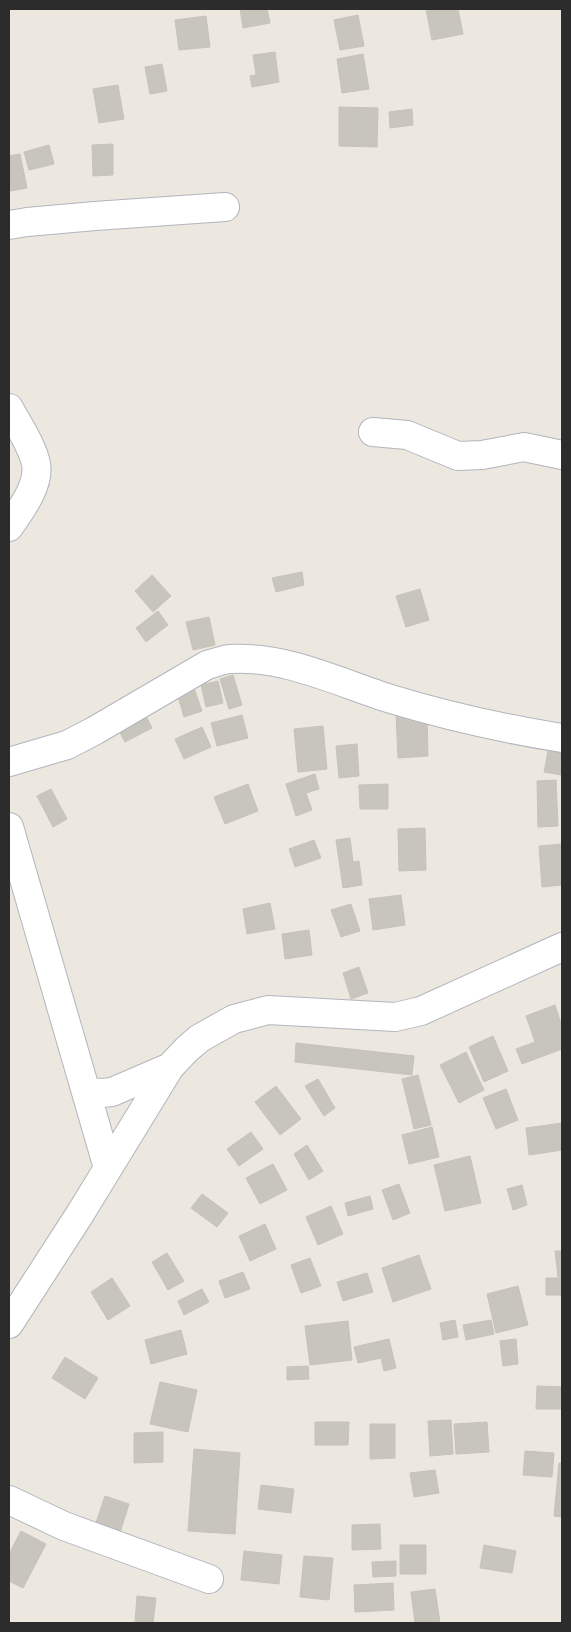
<svg xmlns="http://www.w3.org/2000/svg" width="571" height="1632" font-family="Mulish,sans-serif">
<style>
.building{fill:#c8c5bd;stroke:#c7c3b9}
.lines{fill:none;stroke-linecap:round;stroke-linejoin:round}
.minor-casing{stroke:#b3b5be;stroke-width:30}
.minor{stroke:#fff;stroke-width:28}
</style>
<rect width="100%" height="100%" fill="#ece7df"/>
<!-- building -->
<path class="building" d="M240,9H267L270,23L243,28Z
M426,9H458L463,34L432,40Z
M358,15L364,46L340,50L334,20Z
M206,16L210,47L179,50L175,20Z
M275,52L279,82L252,87L250,76L256,75L253,55Z
M363,54L369,89L342,93L337,59Z
M162,64L167,91L150,94L145,67Z
M118,85L124,119L99,123L93,89Z
M339,107L378,108L377,147L339,146Z
M412,109L413,125L390,128L389,112Z
M113,144V175L93,176L92,145Z
M49,145L54,164L29,170L24,152Z
M20,154L27,188L10,191L9,156Z
M302,572L304,585L276,592L272,578Z
M152,575L171,596L153,612L135,591Z
M420,589L429,620L406,627L396,596Z
M158,611L168,625L146,642L136,628Z
M209,617L215,645L193,650L186,622Z
M233,675L242,705L229,709L220,679Z
M218,681L223,703L206,707L201,685Z
M194,688L202,711L184,717L177,693Z
M143,710L152,728L125,742L116,725Z
M427,712L428,756L398,758L396,713Z
M242,715L248,738L217,746L211,723Z
M323,726L327,769L298,772L294,729Z
M202,727L211,747L184,759L175,739Z
M357,744L359,776L339,778L336,746Z
M548,751L562,753V775L544,772Z
M315,774L319,789L306,793L312,810L296,816L286,784Z
M556,780L558,826L538,827L537,781Z
M248,784L258,811L225,824L214,797Z
M388,784V809H360L359,785Z
M51,789L67,819L53,827L37,796Z
M425,828L426,870L399,871L398,829Z
M350,838L353,862L359,861L362,885L343,888L336,840Z
M314,840L321,858L295,867L289,849Z
M562,844V885L542,887L539,846Z
M401,895L405,925L373,930L369,899Z
M270,903L275,929L247,934L243,909Z
M351,904L360,931L341,937L331,910Z
M309,930L312,955L285,959L282,934Z
M359,967L368,993L351,999L343,973Z
M555,1005L562,1027V1049L522,1064L516,1049L535,1042L526,1016Z
M493,1036L508,1071L484,1082L469,1047Z
M296,1043L414,1056L412,1075L295,1062Z
M466,1052L484,1090L459,1103L440,1065Z
M418,1075L431,1125L414,1129L402,1079Z
M318,1079L335,1108L324,1116L305,1086Z
M276,1086L301,1119L280,1135L255,1102Z
M506,1089L518,1120L496,1129L483,1098Z
M562,1123V1150L529,1155L526,1128Z
M432,1127L439,1157L409,1164L402,1135Z
M251,1132L263,1149L239,1166L227,1149Z
M307,1145L323,1171L309,1180L294,1154Z
M470,1156L481,1203L445,1211L434,1165Z
M273,1164L287,1190L260,1204L246,1178Z
M399,1184L410,1213L393,1220L382,1190Z
M522,1185L527,1205L513,1210L507,1189Z
M202,1194L228,1213L217,1227L191,1208Z
M370,1196L373,1209L348,1216L345,1203Z
M331,1206L343,1234L318,1245L306,1217Z
M265,1224L276,1249L250,1261L239,1236Z
M555,1251H562V1276L558,1277Z
M167,1253L184,1281L168,1290L152,1262Z
M419,1255L431,1289L393,1302L382,1268Z
M310,1258L321,1286L301,1293L291,1265Z
M243,1272L250,1289L225,1298L219,1281Z
M367,1273L373,1292L343,1301L337,1282Z
M112,1278L130,1306L108,1320L91,1292Z
M546,1278H562V1295H546Z
M518,1286L528,1325L496,1333L487,1294Z
M202,1289L209,1302L184,1315L178,1301Z
M455,1320L458,1337L443,1340L440,1323Z
M491,1320L494,1334L466,1340L463,1325Z
M348,1321L352,1360L310,1365L305,1326Z
M181,1330L187,1354L151,1364L145,1340Z
M389,1339L396,1368L384,1371L381,1358L358,1363L354,1347Z
M516,1339L518,1364L503,1366L500,1341Z
M65,1357L98,1378L85,1399L52,1378Z
M308,1366L309,1379L287,1380V1367Z
M160,1382L197,1390L188,1432L150,1424Z
M537,1386L562,1387V1409H536Z
M451,1420L453,1454L430,1456L428,1421Z
M315,1422H349L348,1445H315Z
M487,1422L489,1452L456,1454L454,1424Z
M370,1424H395V1458L370,1459Z
M163,1432V1462L134,1463V1433Z
M194,1449L240,1453L235,1534L188,1531Z
M525,1451L554,1453L552,1477L523,1475Z
M559,1463H562V1517L554,1516Z
M435,1470L439,1493L414,1497L410,1473Z
M261,1485L294,1489L291,1513L258,1509Z
M105,1496L129,1504L118,1539L93,1531Z
M380,1524L381,1549L352,1550V1525Z
M21,1531L46,1544L23,1588L9,1581V1554Z
M400,1545H426V1574H400Z
M484,1545L516,1551L512,1573L480,1568Z
M244,1551L282,1555L279,1584L241,1580Z
M304,1556L333,1558L329,1600L300,1597Z
M396,1561V1576L373,1577L372,1562Z
M393,1583L394,1610L355,1612L354,1585Z
M435,1589L440,1623H415L411,1592Z
M137,1596L156,1598L153,1623H135Z"/>
<g class="lines">
<defs>
<path id="minor" d="M9,225L27,222L95,216L225,207
M9,408C17,423 33,447 36,464C40,485 20,511 9,527
M373,432L407,435L458,456L482,455L524,447L562,455
M9,762L67,745L94,731L207,665C214,663 222,660 229,659C284,655 340,683 391,699C447,716 505,729 562,738
M9,827L108,1168
M86,1092L102,1093L112,1092L170,1067
M9,1324L80,1214L170,1067L187,1049L200,1038L234,1019L268,1010L395,1017L421,1011L562,947
M9,1500L64,1526L209,1579"/>
</defs>
<!-- minor casing -->
<use href="#minor" class="minor-casing"/>
<!-- minor -->
<use href="#minor" class="minor"/>
</g>
<!-- border -->
<rect width="571" height="1632" fill="none" stroke="#2c2c2c" stroke-width="20"/>
</svg>
